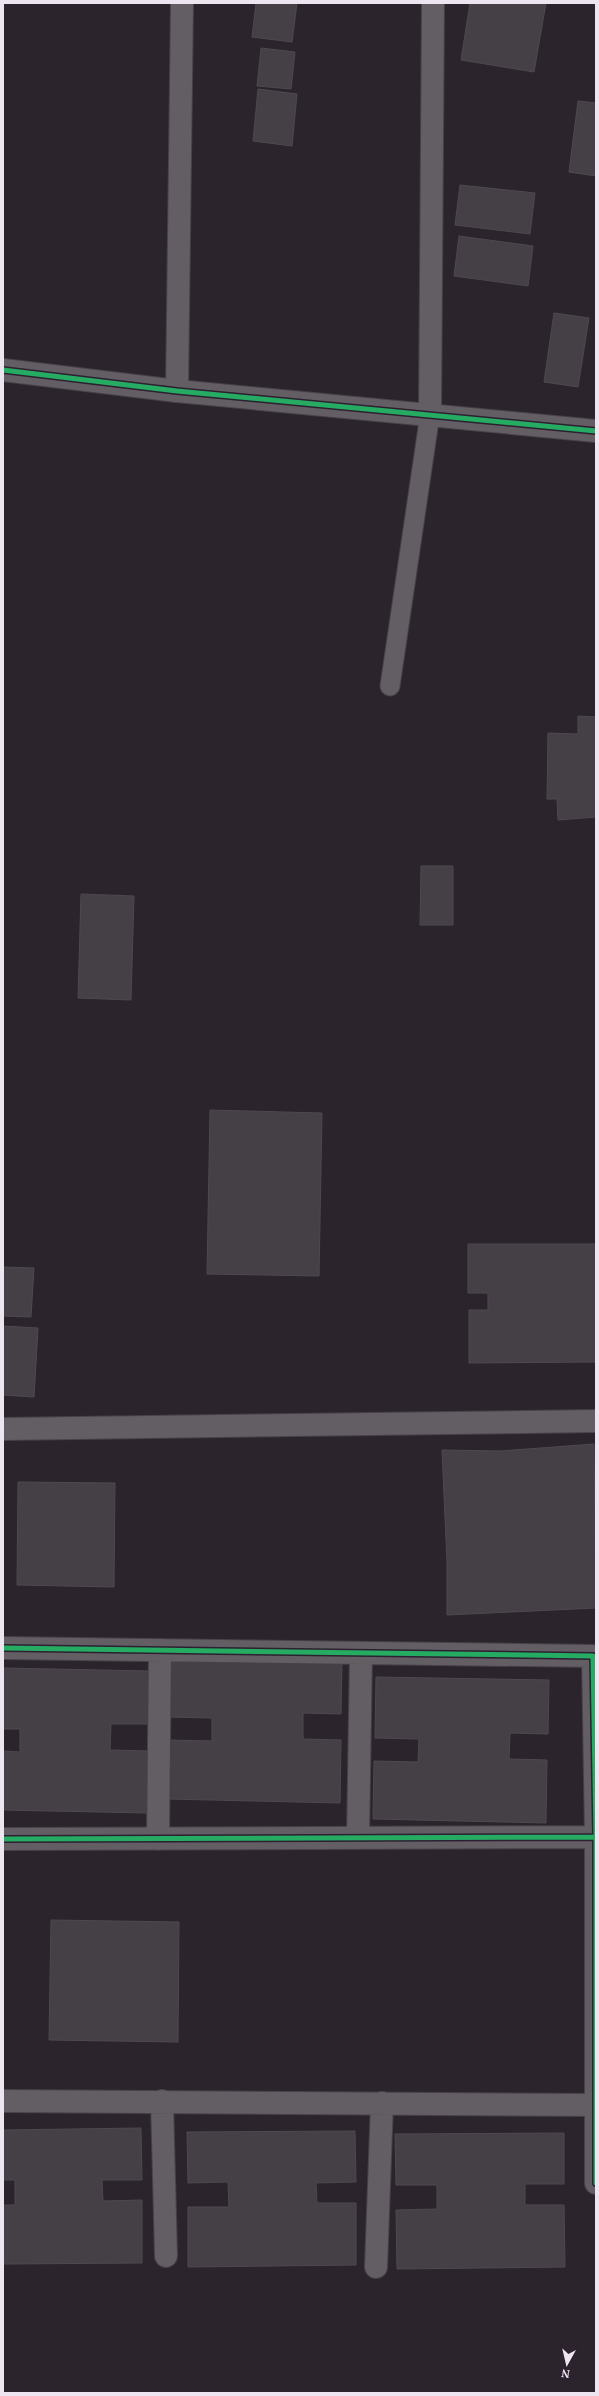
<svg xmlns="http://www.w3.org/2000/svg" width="599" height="2396" font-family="'PT Serif',serif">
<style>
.building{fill:#453f46;stroke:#4e4950}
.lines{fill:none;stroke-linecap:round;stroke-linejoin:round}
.service-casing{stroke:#474149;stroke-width:21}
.minor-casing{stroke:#474149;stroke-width:24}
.tertiary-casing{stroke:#474149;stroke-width:24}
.service{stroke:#635e64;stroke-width:19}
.minor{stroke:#635e64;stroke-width:22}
.tertiary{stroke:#635e64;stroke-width:22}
.cycleway-casing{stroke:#2d2031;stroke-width:8}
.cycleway{stroke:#26ab63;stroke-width:5}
</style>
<rect width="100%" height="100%" fill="#2b242d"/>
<!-- building -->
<path class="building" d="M256,3H297L292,42L252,37Z
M470,3H546L534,72L461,60Z
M261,48L295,52L291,89L257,86Z
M258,89L297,94L292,146L253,141Z
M578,101L596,103V176L569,172Z
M460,185L535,193L530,234L455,225Z
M459,236L533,246L528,286L454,276Z
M554,313L589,318L578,387L544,382Z
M578,716L596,717V817L558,820L557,799H547L548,733L578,734Z
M421,866H453V925H420Z
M81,894L134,896L131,1000L78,998Z
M210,1110L322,1113L319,1276L207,1274Z
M468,1244H596V1362L469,1363V1310H488V1293H468Z
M3,1267L34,1268L31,1317L3,1316Z
M3,1326L38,1328L34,1397L3,1395Z
M594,1444L596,1608L447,1615V1562L442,1450L500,1451Z
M18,1482L115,1483L114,1587L17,1585Z
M169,1656L342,1660L341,1714L303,1713V1739L341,1740L340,1803L167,1799L168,1740L212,1741V1718L168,1717Z
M3,1668L149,1671L148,1724H111L110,1750L148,1751L147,1813L3,1810V1751L20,1752V1729H3Z
M376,1677L549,1680L548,1734L510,1733L509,1759L547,1760L546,1823L373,1819L374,1761L418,1762L419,1739L375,1738Z
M51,1920L179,1922L178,2042L49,2040Z
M141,2128L142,2180H102L103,2201L142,2200V2263L3,2264V2205H15V2180H3V2130Z
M355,2131L356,2182L316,2183L317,2203H356V2265L188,2267V2207H229L228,2182L188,2183L187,2132Z
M564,2133V2184H525V2205H564L565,2267L397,2269L396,2210L437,2209V2185H396L395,2134Z"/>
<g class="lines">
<defs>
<path id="service" d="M390,686L430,414"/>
<path id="minor" d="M177,391L182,3
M430,414L433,3
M3,1429L596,1421
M3,1648L593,1656L596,1837
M358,1838L361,1653
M3,1839L596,1837V2183
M158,1839L160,1650
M3,2101L595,2105
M162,2101L166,2256
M376,2267L382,2103"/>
<path id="tertiary" d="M3,370L177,391L596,431"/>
</defs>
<!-- service casing -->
<use href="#service" class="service-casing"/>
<!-- minor casing -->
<use href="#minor" class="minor-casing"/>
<!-- tertiary casing -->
<use href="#tertiary" class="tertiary-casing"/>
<!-- service -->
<use href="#service" class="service"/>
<!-- minor -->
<use href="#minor" class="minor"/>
<!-- tertiary -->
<use href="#tertiary" class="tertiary"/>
<defs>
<path id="cycleway" d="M3,370L177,391L596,431
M3,1648L593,1656L596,1837
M3,1839L596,1837V2183"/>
</defs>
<!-- cycleway casing -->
<use href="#cycleway" class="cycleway-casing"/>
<!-- cycleway -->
<use href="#cycleway" class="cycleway"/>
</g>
<!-- border -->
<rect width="599" height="2396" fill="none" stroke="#ede5f0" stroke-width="8"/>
<!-- north arrow -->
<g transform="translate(567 2364) rotate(188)" stroke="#2d2031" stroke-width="3" paint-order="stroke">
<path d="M0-3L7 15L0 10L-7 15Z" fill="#ede5f0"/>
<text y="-6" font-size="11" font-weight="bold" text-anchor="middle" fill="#ede5f0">N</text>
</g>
</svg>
